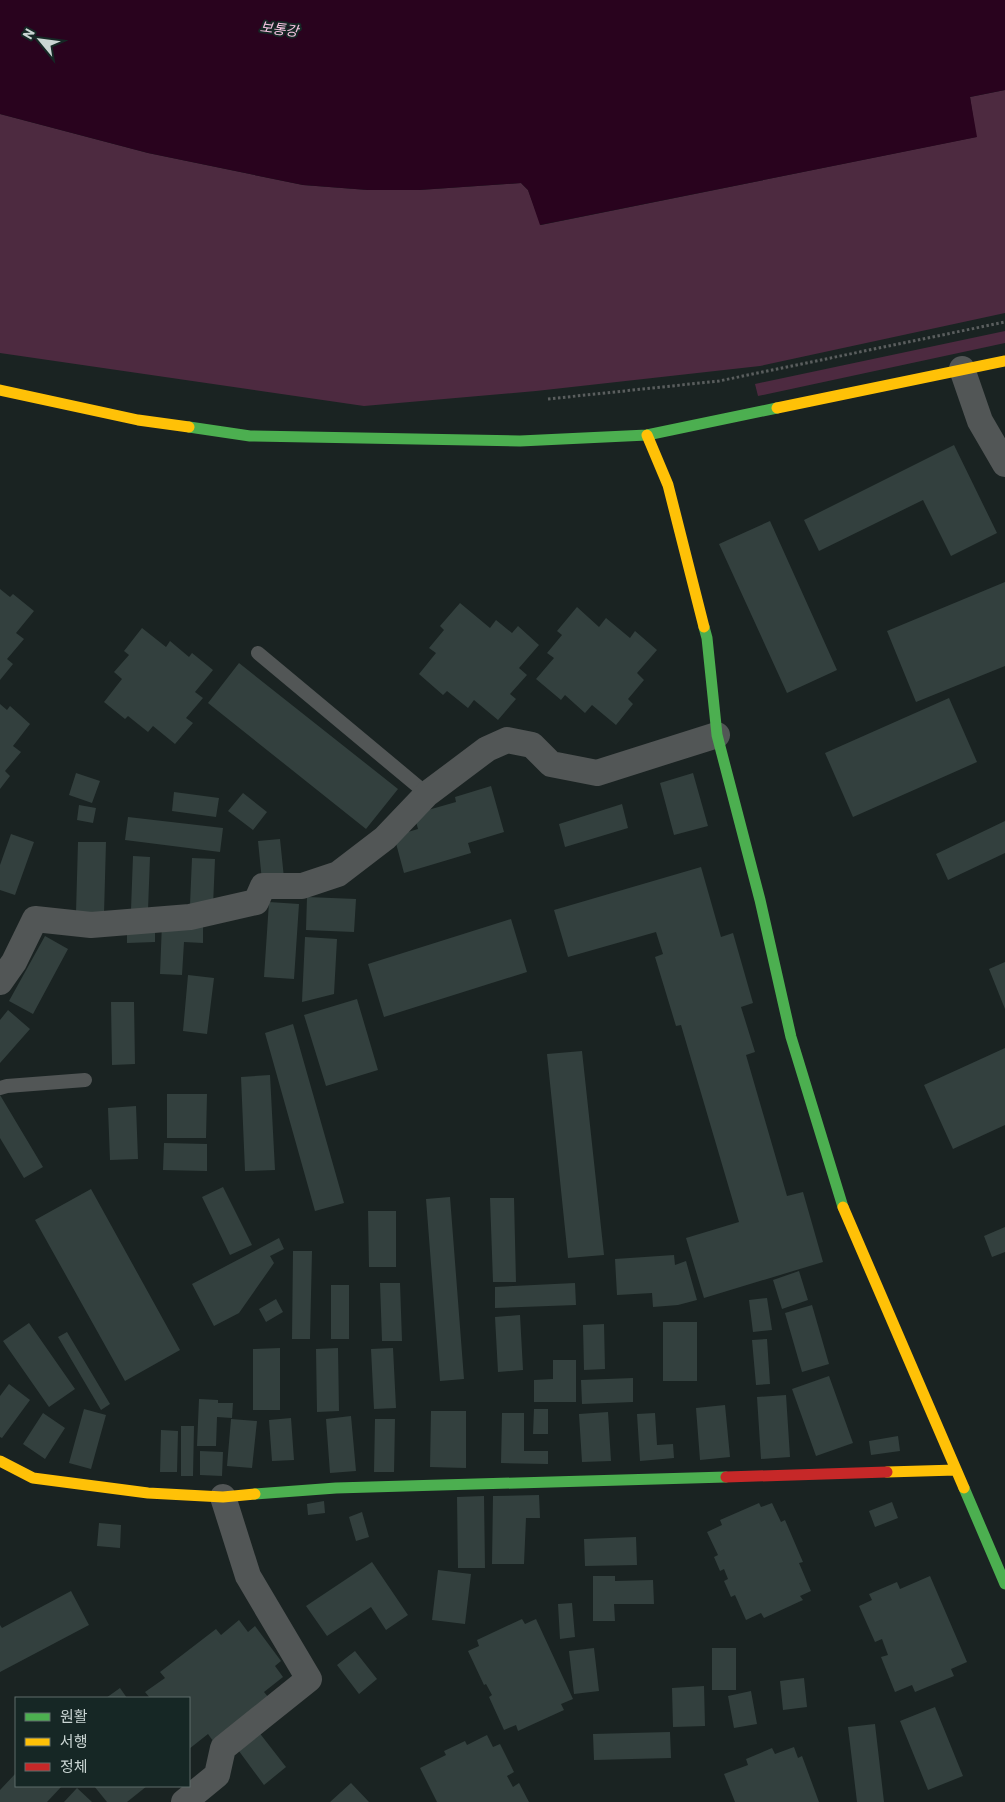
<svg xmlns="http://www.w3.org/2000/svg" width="1005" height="1802" font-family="Barlow,'Noto Sans KR',sans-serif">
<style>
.green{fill:#4d2a40}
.water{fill:#29031e}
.building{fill:#33403e}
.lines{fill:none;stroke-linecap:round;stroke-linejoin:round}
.path{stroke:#5a5e5e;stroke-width:3;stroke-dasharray:2.5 2.5;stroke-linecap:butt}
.lane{stroke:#525656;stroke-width:14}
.street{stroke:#525656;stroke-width:26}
.fast{stroke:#4caf50;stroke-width:11}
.slow{stroke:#ffc107;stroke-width:11}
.jam{stroke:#c62828;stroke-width:11}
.labels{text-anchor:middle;stroke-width:4;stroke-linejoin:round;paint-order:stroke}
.water-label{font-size:14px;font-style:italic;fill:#f5c2e0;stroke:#162725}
</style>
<rect width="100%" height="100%" fill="#1a2322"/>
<!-- green -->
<path class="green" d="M1005,90V313L760,366L536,391L364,406L0,353V114L148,153L303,185L368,190H419L521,183L528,190L541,225L976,137L970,97Z
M1005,331V343L758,396L755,384Z"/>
<!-- water -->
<path class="water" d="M0,0H1005V90L970,97L977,137L540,225L528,190L521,183L419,190H368L303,185L148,153L0,114Z"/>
<!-- building -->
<path class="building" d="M954,445L997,533L951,556L923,500L819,551L804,520Z
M770,521L837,670L787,693L719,544Z
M1005,582V666L916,702L887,631Z
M0,589L10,597L13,594L34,611L16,633L24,639L7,659L13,664L0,680Z
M460,603L490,628L496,620L512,633L518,626L539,645L519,668L527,675L510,694L516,699L498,720L474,700L468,708L447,691L443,695L419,674L436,653L429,648L444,630L440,626Z
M577,607L599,627L606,618L630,638L635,631L657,650L637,673L644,680L628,699L633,704L616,725L592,705L585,713L565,695L561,700L536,679L554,658L547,653L562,635L557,631Z
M142,628L166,647L170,641L189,657L192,653L213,670L195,692L203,698L186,718L193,723L175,744L153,726L148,732L128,716L125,719L104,702L122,679L114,672L129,655L124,651Z
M239,663L398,789L366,829L208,703Z
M949,698L977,762L853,817L825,753Z
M0,704L7,710L10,706L30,724L13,746L21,752L5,771L10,776L0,789Z
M76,773L100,781L92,803L69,795Z
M693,773L708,826L674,835L660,783Z
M491,786L504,832L468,843L471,853L404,873L394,836L418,829L414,814L456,802L455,797Z
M174,792L219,798L216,817L172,811Z
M243,793L267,812L253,830L228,811Z
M622,804L628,828L565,847L559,824Z
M79,805L96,808L93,823L77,820Z
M128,817L223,828L220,852L125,840Z
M1005,821V853L948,880L936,854Z
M11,834L34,842L15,895L0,890V865Z
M280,839L284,878L262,881L258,841Z
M78,842H106L104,914L76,913Z
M133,856L150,857L148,910H131Z
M192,858L215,859L213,906L190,905Z
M701,867L721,937L733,933L753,1003L741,1007L755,1052L746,1055L787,1196L803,1192L823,1262L704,1298L686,1238L739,1222L681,1025L676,1026L655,957L663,954L656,932L568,957L554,910Z
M307,897L356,899L354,932L306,930Z
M269,902L299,904L294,979L264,977Z
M511,919L527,972L384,1017L368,964Z
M162,923L203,924V943L184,942L182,975L160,974Z
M155,926V942L127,943V927Z
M45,936L68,949L33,1014L9,1001Z
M305,937L337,939L334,994L302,1002Z
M1005,962V1009L989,969Z
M188,975L214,978L207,1034L183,1031Z
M357,999L378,1070L326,1086L304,1015Z
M111,1002H134L135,1064L112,1065Z
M8,1010L30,1029L0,1063V1020Z
M293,1024L344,1203L315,1211L265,1033Z
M1005,1048V1125L953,1149L924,1085Z
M582,1051L604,1255L568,1258L547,1054Z
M270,1075L275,1170L245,1171L241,1077Z
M167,1094H207L206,1138H167Z
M0,1095L43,1167L24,1178L0,1138Z
M136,1106L138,1159L110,1160L108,1108Z
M164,1143L207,1144V1171L163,1170Z
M223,1187L252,1245L230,1255L202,1197Z
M91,1189L180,1350L125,1381L35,1220Z
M450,1197L464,1379L440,1381L426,1199Z
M490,1198H514L516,1282H493Z
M368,1211H396V1267H369Z
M1005,1227V1252L992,1257L984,1236Z
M279,1238L284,1249L270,1256L274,1263L239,1313L214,1326L192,1284Z
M293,1251H312L310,1339H292Z
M674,1255L675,1265L686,1261L697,1300L678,1305L653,1307L652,1293L617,1295L615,1259Z
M799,1271L808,1300L782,1309L773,1280Z
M380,1283H400L402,1341H382Z
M575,1283L576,1305L495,1308V1287Z
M331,1285H349V1339H331Z
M767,1298L772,1330L753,1332L749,1300Z
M276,1299L283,1312L266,1322L259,1309Z
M812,1305L829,1364L802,1372L785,1313Z
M520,1315L523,1370L498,1372L495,1317Z
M663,1322H697V1381H663Z
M29,1323L75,1389L49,1407L3,1341Z
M604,1324L605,1369L584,1370L583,1325Z
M67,1332L110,1404L101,1410L58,1337Z
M767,1339L770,1384L756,1385L752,1340Z
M280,1348V1410H253V1349Z
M338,1348L339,1411L317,1412L316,1349Z
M393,1348L396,1408L374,1409L371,1349Z
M553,1360H576V1402H534V1380L553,1379Z
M829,1376L853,1443L816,1456L792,1389Z
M633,1378V1402L582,1404L581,1380Z
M9,1384L30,1400L2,1438L0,1437V1396Z
M786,1395L790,1457L761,1459L757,1397Z
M199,1399L218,1400V1403H233L232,1418L217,1417L216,1446H197Z
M725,1405L730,1457L700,1460L696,1408Z
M84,1409L106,1415L91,1469L69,1463Z
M534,1409H548V1434H533Z
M431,1411H466V1468L430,1467Z
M608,1412L611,1461L582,1462L579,1414Z
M43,1413L65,1428L45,1459L23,1444Z
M502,1413H524V1451H548V1464L501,1463Z
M655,1413L657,1445L673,1444L674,1458L640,1461L637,1414Z
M351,1416L356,1471L330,1473L326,1419Z
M291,1418L294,1460L272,1461L269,1420Z
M231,1419L257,1421L252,1468L227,1466Z
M375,1419H395L394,1472H374Z
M181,1426H194L193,1476H181Z
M161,1430L178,1431L177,1472H160Z
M898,1436L900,1451L871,1455L869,1441Z
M200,1451L223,1452L222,1476L200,1475Z
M539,1495L540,1518H526L524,1564H492L493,1496Z
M484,1496L485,1568H458L457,1497Z
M324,1501L325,1513L308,1515L307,1504Z
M892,1502L898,1518L875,1527L869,1511Z
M759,1503L761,1507L772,1503L781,1522L785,1520L803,1562L799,1563L811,1591L800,1596L803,1600L764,1618L761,1613L746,1620L735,1595L731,1597L724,1581L728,1579L724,1569L720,1571L714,1557L718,1555L707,1532L722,1525L720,1520Z
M362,1512L369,1537L356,1541L349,1517Z
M99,1523L121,1525L120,1548L97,1546Z
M636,1537L637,1565L585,1566L584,1539Z
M372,1562L408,1615L386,1630L371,1607L327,1636L306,1606Z
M438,1570L471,1574L465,1624L432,1620Z
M593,1576H615V1581L653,1580L654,1604H614L615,1621H593Z
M930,1576L967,1662L951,1669L954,1676L915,1692L912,1685L895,1692L881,1657L888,1655L882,1639L875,1642L859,1606L872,1600L869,1594L897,1582L900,1589Z
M71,1591L89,1625L0,1672V1625L2,1628Z
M572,1603L575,1637L560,1639L558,1604Z
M522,1619L525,1624L536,1619L573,1699L561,1704L564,1710L518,1731L516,1725L504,1730L489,1697L492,1695L486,1684L484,1685L468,1651L479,1646L477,1640Z
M239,1620L248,1632L255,1626L281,1661L275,1666L283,1677L264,1692L269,1698L213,1741L208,1734L189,1749V1698H150L145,1692L165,1678L160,1672L216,1629L221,1635Z
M594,1648L599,1691L574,1694L569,1651Z
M712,1648H736V1690H712Z
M355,1651L377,1679L359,1694L337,1665Z
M804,1678L807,1707L783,1710L780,1681Z
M704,1686L705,1726L673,1727L672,1688Z
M120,1688L127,1698H106Z
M751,1691L757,1724L734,1728L728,1696Z
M935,1707L963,1776L928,1790L900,1721Z
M875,1724L884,1802H857L848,1727Z
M258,1731L286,1767L264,1785L236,1747Z
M670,1732L671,1758L594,1760L593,1734Z
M487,1735L493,1747L500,1744L514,1772L507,1776L513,1787L519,1783L529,1802H437L420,1768L446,1755L444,1751L465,1741L467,1745Z
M794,1747L798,1758L802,1756L819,1802H735L724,1774L748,1765L746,1759L772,1748L775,1754Z
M16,1773V1786H62L47,1802H0V1790Z
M351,1783L369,1802H330Z
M94,1786H147L127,1802H107Z
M77,1788L92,1802H64Z"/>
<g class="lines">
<!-- path -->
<path class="path" d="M548,399L719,381L1005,322"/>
<!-- lane -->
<path class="lane" d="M258,653L427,794
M0,1088L7,1086L85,1080"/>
<!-- street -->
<path class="street" d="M962,369L980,421L1005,464
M0,982L14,962L35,919L91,925L190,917L256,902L263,886H302L338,874L385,838L427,794L487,749L507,740L532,745L551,764L597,773L717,735
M184,1802L217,1775L223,1748L309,1679L248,1576L223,1497"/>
<!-- fast -->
<path class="fast" d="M189,427L250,436L520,441L647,435L777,408
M704,627L707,638L717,735L760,900L791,1037L843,1207
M964,1488L1005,1584
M255,1494L336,1488L726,1477"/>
<!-- slow -->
<path class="slow" d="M0,390L138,420L189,427
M777,408L1005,361
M647,435L668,485L704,627
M843,1207L964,1488
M0,1461L33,1478L148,1493L223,1497L255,1494
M887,1472L956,1470"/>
<!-- jam -->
<path class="jam" d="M726,1477L887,1472"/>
</g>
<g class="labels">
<!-- water labels -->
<g class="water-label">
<text transform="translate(279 29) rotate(7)" y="5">보통강</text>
</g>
</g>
<!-- legend -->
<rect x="15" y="1697" width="175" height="90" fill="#162725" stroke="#5e6d6b"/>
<rect x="25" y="1713" width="25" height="8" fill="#4caf50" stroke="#5e6d6b"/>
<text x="60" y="1722" font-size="15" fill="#cad5d3">원활</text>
<rect x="25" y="1738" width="25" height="8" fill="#ffc107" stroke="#5e6d6b"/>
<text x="60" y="1747" font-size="15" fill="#cad5d3">서행</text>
<rect x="25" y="1763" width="25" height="8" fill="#c62828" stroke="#5e6d6b"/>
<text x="60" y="1772" font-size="15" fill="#cad5d3">정체</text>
<!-- north arrow -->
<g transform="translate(40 40) rotate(299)" stroke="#162725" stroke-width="4" paint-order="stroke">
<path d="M0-4L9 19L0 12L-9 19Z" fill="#cad5d3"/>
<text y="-8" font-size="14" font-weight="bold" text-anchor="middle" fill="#cad5d3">N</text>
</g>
</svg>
